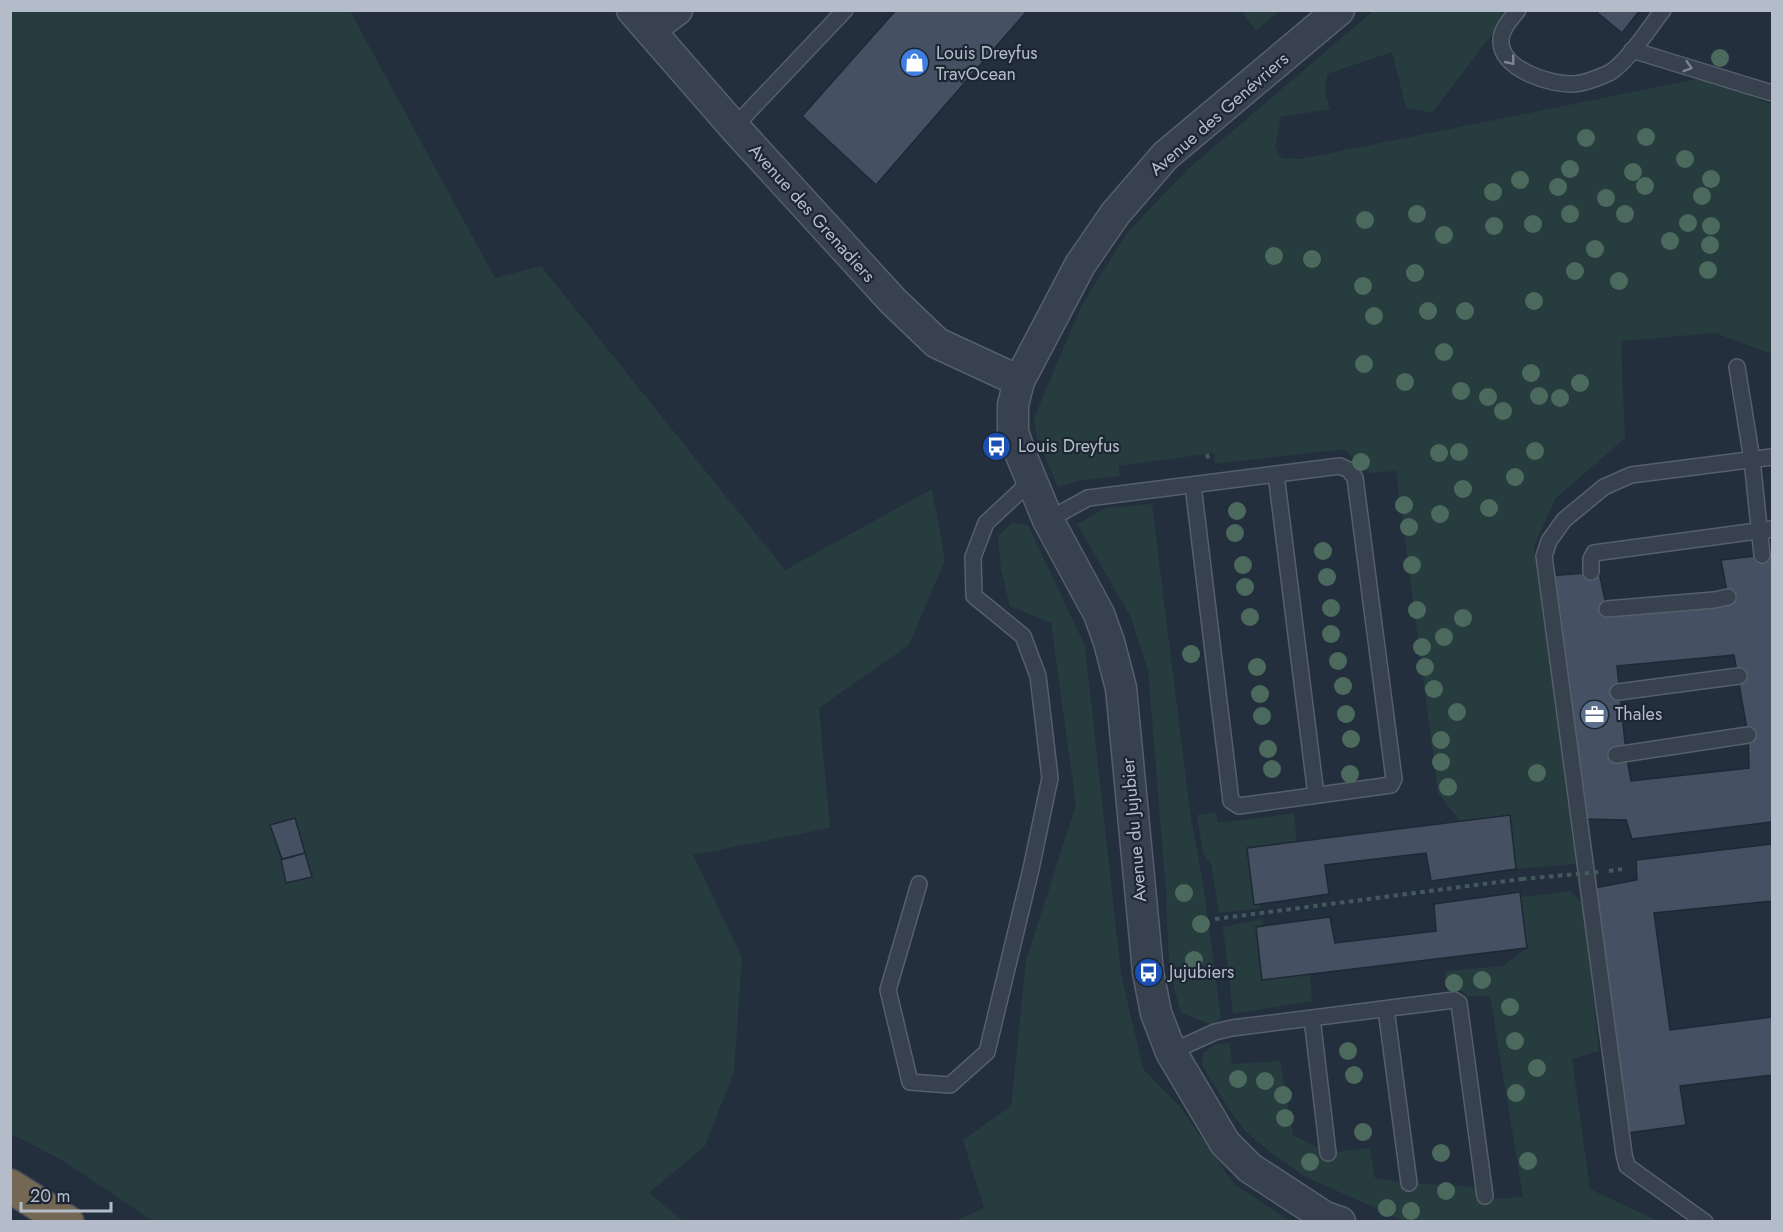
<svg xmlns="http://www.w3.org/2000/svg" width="1783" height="1232" font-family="Jost,sans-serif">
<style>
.green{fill:#263c3f}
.building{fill:#455162;stroke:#1f2835;stroke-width:1.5;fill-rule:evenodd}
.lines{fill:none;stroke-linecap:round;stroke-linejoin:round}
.service-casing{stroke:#565f6c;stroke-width:18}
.minor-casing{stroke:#565f6c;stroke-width:33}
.motorway-casing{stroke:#434c59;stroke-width:36}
.path{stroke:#44595c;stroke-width:4;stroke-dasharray:4.5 4.5;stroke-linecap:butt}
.service{stroke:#38414e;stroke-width:15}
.minor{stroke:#38414e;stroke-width:30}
.motorway{stroke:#746855;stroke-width:33}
.path-bridge{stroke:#44595c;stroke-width:4;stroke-dasharray:4.5 4.5;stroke-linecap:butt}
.tree{fill:#4b6a5d}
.oneway{stroke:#7c8592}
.labels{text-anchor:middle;stroke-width:4.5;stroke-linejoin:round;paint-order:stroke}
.poi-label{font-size:18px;fill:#b4bcc9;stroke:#1d2633;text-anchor:start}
.street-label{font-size:18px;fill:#b4bcc9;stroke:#1d2633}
</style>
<rect width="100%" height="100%" fill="#242f3e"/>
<!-- green -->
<path class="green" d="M10,11H350L495,278L541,266L785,570L932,489L945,560L909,645L819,708L830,828L693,855L742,957L734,1072L705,1146L649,1193L683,1221H153L62,1160L11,1134Z
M1241,11H1279L1256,31Z
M1373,11H1510L1432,113L1406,108L1392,52L1327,74L1325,93L1330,109L1281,117L1275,148L1282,158L1301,159L1707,77L1772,105V354L1715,333L1621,341L1625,438L1555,499L1534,547L1576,864L1516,869L1510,815L1460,821L1438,793L1396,471L1369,473L1344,449L1215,464L1214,453L1118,466L1120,476L1079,481L1058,487L1037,438L1034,418L1081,307L1126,234L1188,169Z
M1152,504L1191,819L1203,882L1221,1018L1213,1025L1181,1013L1169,968L1166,891L1148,671L1131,617L1077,524L1105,508Z
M1011,523L1028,525L1085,646L1121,974L1143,1069L1180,1107L1234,1184L1290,1221H955L984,1208L963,1140L1011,1106L1026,960L1076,805L1051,623L1010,606L1001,569L998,537Z
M1216,813L1218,823L1294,813L1297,842L1247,849L1254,904H1260V908L1219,913L1211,864L1203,854L1197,815Z
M1570,891L1583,903L1599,1051L1572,1059L1590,1189L1658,1221H1404L1304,1176L1270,1152L1246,1132L1227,1106L1202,1065L1203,1053L1216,1044L1230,1043L1232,1064L1280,1061L1293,1135L1328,1153L1370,1148L1375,1178L1399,1182L1475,1187L1476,1200L1523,1197L1490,996H1468L1446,979V971L1503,966L1527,948L1521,897Z
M1262,919L1263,926L1256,927L1262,980L1310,974L1312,1001L1233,1014L1223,927Z"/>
<!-- building -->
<path class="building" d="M896,10H1028L876,185L802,116Z
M1594,10H1640L1622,33Z
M1772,554V822L1632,839L1626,820L1583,819L1547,576L1599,572L1607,609L1728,597L1721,560ZM1734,655L1748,735L1749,768L1631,781L1626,752L1617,666Z
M1510,815L1516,869L1431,881L1426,853L1325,865L1329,894L1254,905L1247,848Z
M295,818L305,853L282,859L270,825Z
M1772,844V901L1654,913L1670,1030L1772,1017V1075L1680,1086L1686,1125L1627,1133L1589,889L1637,880L1636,860Z
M305,853L312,877L286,883L281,860Z
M1520,892L1527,948L1262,980L1256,927L1330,917L1335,943L1436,931L1434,904Z"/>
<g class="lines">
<defs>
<path id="service" d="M1518,10C1511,19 1500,30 1501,42C1502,70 1551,85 1574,84C1586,83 1598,78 1609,73C1626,64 1650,27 1663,10
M1632,50L1772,93
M734,127L845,10
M1737,367L1752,460L1762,555
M1276,474L1316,795
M1048,520L1088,498L1340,466L1349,470L1355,478L1394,779L1391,785L1239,806L1231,801L1193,485
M1591,572V559L1594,553L1772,529
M1607,609L1714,600L1728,597
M1618,692L1739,676
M1616,755L1748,735
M919,884L888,990L910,1082L950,1085L987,1052L1031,869L1050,778L1038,676L1023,636L974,596L973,557L986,523L1031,481
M1386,1009L1409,1183
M1312,1018L1328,1153
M1171,1052L1215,1032L1232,1028L1454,1000L1459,1003L1485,1196
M1705,1222L1627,1166L1624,1154L1544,556L1549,541L1564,520L1604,487L1631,475L1772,457"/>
<path id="minor" d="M632,10L734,127L893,301L937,343L1019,381
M1339,10L1165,156L1115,214L1080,265L1019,381L1013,405V432L1021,455L1048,520L1099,614L1109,642L1121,688L1148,972L1156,1013L1171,1052L1225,1143L1250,1168L1325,1217L1340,1222
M650,30L677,10"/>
<path id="motorway" d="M10,1186L67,1222"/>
</defs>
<!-- service casing -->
<use href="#service" class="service-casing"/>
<!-- minor casing -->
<use href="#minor" class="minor-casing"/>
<!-- motorway casing -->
<use href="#motorway" class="motorway-casing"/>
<!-- path -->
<path class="path" d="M1207,454L1209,462
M1609,871L1622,869
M1215,919L1522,879"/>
<!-- service -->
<use href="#service" class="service"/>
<!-- minor -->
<use href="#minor" class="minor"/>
<!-- motorway -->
<use href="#motorway" class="motorway"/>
<!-- path-bridge -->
<path class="path-bridge" d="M1522,879L1599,872"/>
</g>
<!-- trees -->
<g class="tree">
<circle cx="1720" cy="58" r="9"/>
<circle cx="1646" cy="137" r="9"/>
<circle cx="1586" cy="138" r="9"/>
<circle cx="1685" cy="159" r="9"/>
<circle cx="1570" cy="169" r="9"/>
<circle cx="1633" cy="172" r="9"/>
<circle cx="1711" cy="179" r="9"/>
<circle cx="1520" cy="180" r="9"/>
<circle cx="1645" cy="186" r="9"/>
<circle cx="1558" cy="187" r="9"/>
<circle cx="1493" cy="192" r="9"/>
<circle cx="1702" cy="196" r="9"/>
<circle cx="1606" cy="198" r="9"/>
<circle cx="1417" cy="214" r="9"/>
<circle cx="1570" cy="214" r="9"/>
<circle cx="1625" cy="214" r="9"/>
<circle cx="1365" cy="220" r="9"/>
<circle cx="1688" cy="223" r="9"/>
<circle cx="1533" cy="224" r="9"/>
<circle cx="1494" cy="226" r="9"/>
<circle cx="1711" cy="226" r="9"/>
<circle cx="1444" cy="235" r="9"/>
<circle cx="1670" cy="241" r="9"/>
<circle cx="1710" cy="245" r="9"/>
<circle cx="1595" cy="249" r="9"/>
<circle cx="1274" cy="256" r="9"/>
<circle cx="1312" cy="259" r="9"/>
<circle cx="1708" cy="270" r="9"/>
<circle cx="1575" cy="271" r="9"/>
<circle cx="1415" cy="273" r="9"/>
<circle cx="1619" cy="281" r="9"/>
<circle cx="1363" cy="286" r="9"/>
<circle cx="1534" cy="301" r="9"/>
<circle cx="1428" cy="311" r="9"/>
<circle cx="1465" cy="311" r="9"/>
<circle cx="1374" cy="316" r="9"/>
<circle cx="1444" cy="352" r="9"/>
<circle cx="1364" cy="364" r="9"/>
<circle cx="1531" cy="373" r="9"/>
<circle cx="1405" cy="382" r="9"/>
<circle cx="1580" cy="383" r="9"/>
<circle cx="1461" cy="391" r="9"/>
<circle cx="1539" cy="396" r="9"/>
<circle cx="1488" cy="397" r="9"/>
<circle cx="1560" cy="398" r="9"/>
<circle cx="1503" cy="411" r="9"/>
<circle cx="1535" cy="451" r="9"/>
<circle cx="1459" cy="452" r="9"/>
<circle cx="1439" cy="453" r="9"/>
<circle cx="1361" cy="462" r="9"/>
<circle cx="1515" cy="477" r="9"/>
<circle cx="1463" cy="489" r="9"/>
<circle cx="1404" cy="505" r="9"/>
<circle cx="1489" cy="508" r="9"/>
<circle cx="1237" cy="511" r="9"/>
<circle cx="1440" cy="514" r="9"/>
<circle cx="1409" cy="527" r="9"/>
<circle cx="1235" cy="533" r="9"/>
<circle cx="1323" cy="551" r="9"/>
<circle cx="1243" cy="565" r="9"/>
<circle cx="1412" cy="565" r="9"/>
<circle cx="1327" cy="577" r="9"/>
<circle cx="1245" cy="587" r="9"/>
<circle cx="1331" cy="608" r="9"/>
<circle cx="1417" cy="610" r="9"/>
<circle cx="1250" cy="617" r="9"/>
<circle cx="1463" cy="618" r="9"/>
<circle cx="1331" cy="634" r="9"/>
<circle cx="1444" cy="637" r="9"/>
<circle cx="1422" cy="647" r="9"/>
<circle cx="1191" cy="654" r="9"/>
<circle cx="1338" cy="661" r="9"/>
<circle cx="1257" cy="667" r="9"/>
<circle cx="1425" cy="667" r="9"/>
<circle cx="1343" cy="686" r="9"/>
<circle cx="1434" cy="689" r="9"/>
<circle cx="1260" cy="694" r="9"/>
<circle cx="1457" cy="712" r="9"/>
<circle cx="1346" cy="714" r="9"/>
<circle cx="1262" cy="716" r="9"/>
<circle cx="1351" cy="739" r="9"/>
<circle cx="1441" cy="740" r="9"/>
<circle cx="1268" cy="749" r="9"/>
<circle cx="1441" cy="762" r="9"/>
<circle cx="1272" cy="769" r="9"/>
<circle cx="1537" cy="773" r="9"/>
<circle cx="1350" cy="774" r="9"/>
<circle cx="1448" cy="787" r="9"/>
<circle cx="1184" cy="893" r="9"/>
<circle cx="1201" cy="924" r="9"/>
<circle cx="1194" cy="960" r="9"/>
<circle cx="1482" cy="980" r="9"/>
<circle cx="1454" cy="983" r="9"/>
<circle cx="1510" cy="1007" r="9"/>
<circle cx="1515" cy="1041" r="9"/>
<circle cx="1348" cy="1051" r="9"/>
<circle cx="1537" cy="1068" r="9"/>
<circle cx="1354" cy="1075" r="9"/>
<circle cx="1238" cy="1079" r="9"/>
<circle cx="1265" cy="1081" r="9"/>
<circle cx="1516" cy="1093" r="9"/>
<circle cx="1283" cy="1095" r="9"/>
<circle cx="1285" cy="1118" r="9"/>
<circle cx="1363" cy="1132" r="9"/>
<circle cx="1441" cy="1153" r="9"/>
<circle cx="1528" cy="1161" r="9"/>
<circle cx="1310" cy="1162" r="9"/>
<circle cx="1446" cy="1191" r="9"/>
<circle cx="1387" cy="1208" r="9"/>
<circle cx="1411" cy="1211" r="9"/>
</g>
<!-- one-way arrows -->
<defs><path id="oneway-chevron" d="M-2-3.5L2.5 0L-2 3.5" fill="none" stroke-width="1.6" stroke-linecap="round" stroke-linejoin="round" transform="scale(1.5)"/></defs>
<g class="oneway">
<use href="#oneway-chevron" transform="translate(1511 61) rotate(51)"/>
<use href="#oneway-chevron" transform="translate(1688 67) rotate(17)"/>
</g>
<!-- icons -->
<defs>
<symbol id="shop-disc" viewBox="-11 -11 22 22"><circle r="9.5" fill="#3f7fe0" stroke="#1d2633"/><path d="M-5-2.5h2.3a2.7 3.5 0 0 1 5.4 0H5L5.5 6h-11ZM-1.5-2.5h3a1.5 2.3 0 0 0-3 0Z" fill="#fff"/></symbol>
<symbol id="bus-disc" viewBox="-11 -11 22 22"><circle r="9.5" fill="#1a4fb4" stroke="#1d2633"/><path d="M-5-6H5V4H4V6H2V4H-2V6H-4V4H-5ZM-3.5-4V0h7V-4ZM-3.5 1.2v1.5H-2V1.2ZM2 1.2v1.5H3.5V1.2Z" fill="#fff"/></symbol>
<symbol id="office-disc" viewBox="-11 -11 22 22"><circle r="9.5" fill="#5c6f8a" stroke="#1d2633"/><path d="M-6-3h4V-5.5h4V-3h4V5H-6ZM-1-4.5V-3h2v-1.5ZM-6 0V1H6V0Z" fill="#fff"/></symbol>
</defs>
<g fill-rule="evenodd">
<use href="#shop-disc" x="898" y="46" width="33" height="33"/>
<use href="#bus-disc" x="980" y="430" width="33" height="33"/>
<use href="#office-disc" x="1578" y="698" width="33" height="33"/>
<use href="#bus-disc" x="1132" y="956" width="33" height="33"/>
</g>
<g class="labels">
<!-- poi labels -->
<g class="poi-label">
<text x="936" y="59">Louis Dreyfus<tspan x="936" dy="21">TravOcean</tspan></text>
<text x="1018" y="452">Louis Dreyfus</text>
<text x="1615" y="720">Thales</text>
<text x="1169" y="978">Jujubiers</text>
</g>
<!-- street labels -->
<g class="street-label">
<text transform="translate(1219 114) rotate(-41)" y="6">Avenue des Genévriers</text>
<text transform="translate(812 213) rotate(48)" y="6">Avenue des Grenadiers</text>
<text transform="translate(1134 830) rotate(-95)" y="6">Avenue du Jujubier</text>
</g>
</g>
<!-- border -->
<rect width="1783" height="1232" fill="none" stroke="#b4bcc9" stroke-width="24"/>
<!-- scale -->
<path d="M21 1202v9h90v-9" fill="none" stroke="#b4bcc9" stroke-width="3"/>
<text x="30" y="1202" font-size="18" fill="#b4bcc9" stroke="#1d2633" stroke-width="4.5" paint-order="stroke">20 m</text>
</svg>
